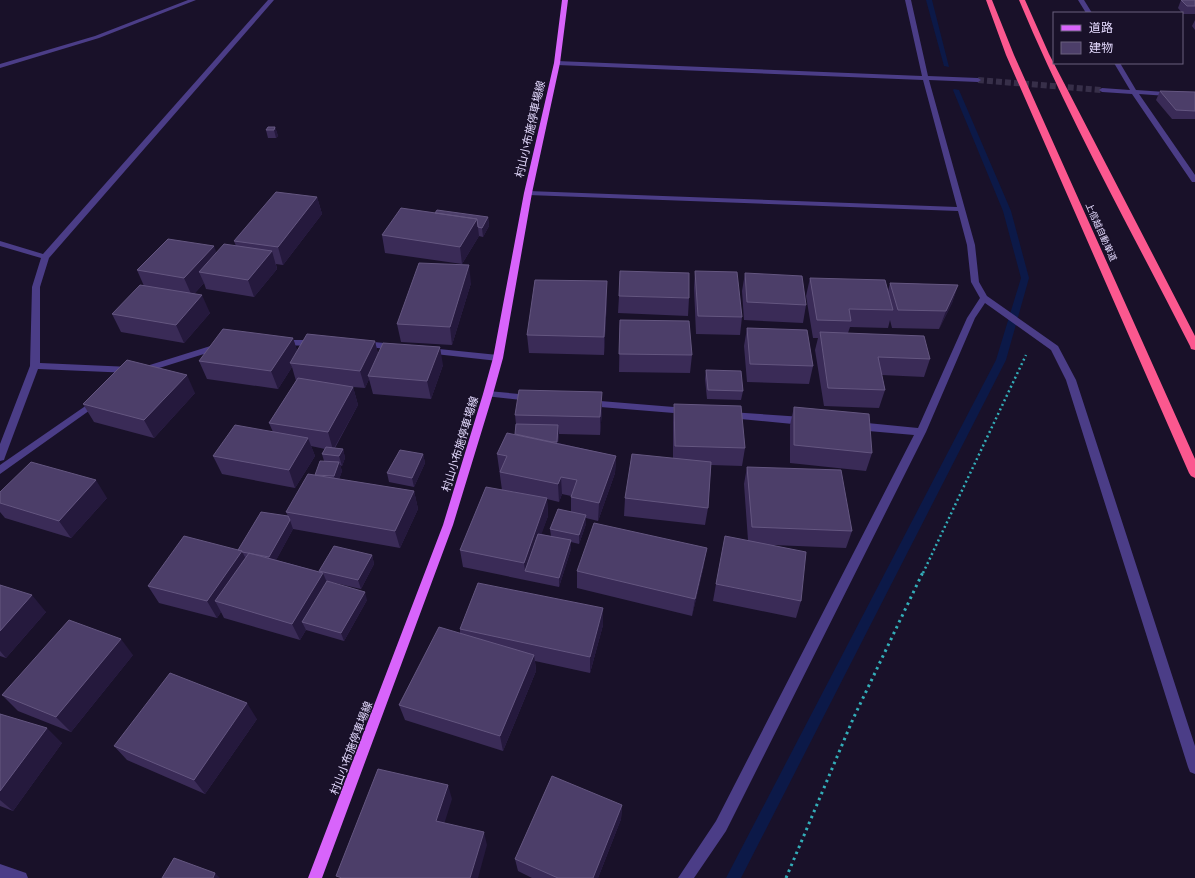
<svg xmlns="http://www.w3.org/2000/svg" width="1195" height="878" font-family="'DejaVu Sans','Noto Sans JP',sans-serif">
<style>
.lines{fill:none;stroke-linecap:round;stroke-linejoin:round}
.stream{fill:#0c1948;fill-rule:evenodd}
.minor-tunnel{stroke:#372f49;stroke-width:6;stroke-dasharray:6 3;stroke-linecap:butt}
.path-far1{stroke:#33aeb9;stroke-width:2.5;stroke-dasharray:2 3;stroke-linecap:butt}
.path{stroke:#33aeb9;stroke-width:3;stroke-dasharray:2.5 4;stroke-linecap:butt}
.minor{fill:#4b3d87;fill-rule:evenodd}
.major{fill:#d864fb;fill-rule:evenodd}
.highway{fill:#fb588f;fill-rule:evenodd}
.wall{fill:#3a2b57;fill-rule:evenodd}
.shaded-wall{fill:#25193d}
.building{fill:#4c3e69;stroke:#645680}
.labels{text-anchor:middle;stroke-width:3;stroke-linejoin:round;paint-order:stroke}
.far-street-label{font-size:9px;fill:#e4dafe;stroke:#191129}
.street-label{font-size:11px;fill:#e4dafe;stroke:#191129}
</style>
<rect width="100%" height="100%" fill="#191129"/>
<g class="lines">
<!-- stream -->
<path class="stream" d="M926,0H932L949,67L944,66Z
M954,89L959,90L1011,211L1029,278L1006,360L741,878H726L996,360L1021,278L1003,211L953,90Z"/>
<!-- minor-tunnel -->
<path class="minor-tunnel" d="M978,80L1102,90"/>
<!-- path-far1 -->
<path class="path-far1" d="M923,573L1026,355"/>
<!-- path -->
<path class="path" d="M786,878L853,719L923,572"/>
<!-- minor -->
<path class="minor" d="M188,0H196L99,38L0,68V64L95,36Z
M268,0H274L49,258L40,287V363L131,367L136,370L131,373L38,369L5,457L4,460L0,461V444L30,366L32,287L41,258L0,246V241L43,254Z
M905,0H911L928,76L978,78L981,80L978,82L929,80L975,245L979,282L987,296L1058,346L1076,380L1195,746V774L1190,772L1188,767L1066,380L1051,350L985,303L975,318L926,432L726,831L694,878H678L716,821L914,435L857,430L852,426L857,422L918,428L967,318L980,298L971,282L967,245L958,211L528,195L524,193L528,191L957,207L923,80L557,65L554,63L557,61L922,76Z
M1078,0H1084L1092,13H1086Z
M1114,63H1120L1136,90L1195,94V98L1139,94L1195,175V182H1192L1132,94L1102,92L1099,90L1102,88L1130,90Z
M281,340H315L320,343L315,346L278,345L276,343L278,341Z
M363,341L395,344L400,347L395,350L360,346L358,344L360,342Z
M220,343L225,346L223,348L140,374L135,371L137,369Z
M429,348L498,355L503,358L498,361L426,353L424,351Z
M488,391L530,395L535,398L530,401L485,396L483,394L485,392Z
M97,398L100,399L102,401L100,403L0,474V465Z
M588,400L686,408L691,411L686,414L588,406L583,403Z
M730,412L803,417L808,421L803,425L730,418L725,415Z
M0,864L26,873L28,878H0Z"/>
<!-- major -->
<path class="major" d="M562,0H568L560,63L532,193L503,358L493,394L453,525L322,878H308L443,525L483,394L493,358L524,193L554,63Z"/>
<!-- highway -->
<path class="highway" d="M986,0H992L1014,55L1195,459V478L1191,476L1189,473L1006,55Z
M1019,0H1025L1049,54L1195,336V350L1191,349L1190,346C1132,232 1068,118 1019,0Z"/>
</g>
<!-- wall -->
<path class="wall" d="M1181,0H1195V14H1183L1178,8Z
M1195,20V30L1192,26Z
M1160,91L1195,92V119H1172L1156,100Z
M275,127L278,136L276,138H268L266,130Z
M317,197L322,214L283,265L276,264L277,269L254,297L206,289L204,283L194,294L210,313L184,343L121,332L112,314L144,286L137,270L217,252L236,246L234,241Z
M435,213L488,217L489,226L483,237L479,236L462,264L385,253L382,235Z
M695,271L742,317L740,335L696,334L694,288Z
M745,273L806,305L803,323L744,320L742,291Z
M810,278L888,291L890,283L958,285L952,303L939,329L892,328L890,320L888,328L850,327L848,333L930,359L924,377L882,375L885,390L879,408L824,406L815,350L818,338H813L806,296Z
M471,283L452,345L401,342L397,324Z
M619,296L689,298L688,316L618,313Z
M607,299L604,355L529,353L527,335Z
M620,320L692,355L690,373L619,372Z
M747,328L813,366L809,384L747,382L744,346Z
M293,338L297,351L375,341L378,354L443,365L431,399L373,394L369,379L365,388L353,387L358,405L335,448L343,449L345,458L342,466L340,465L342,471L339,479L414,491L418,509L400,548L293,529L276,560L320,572L319,571L372,555L374,564L361,589L326,581L367,600L344,641L306,630L300,640L224,618L221,612L217,618L159,603L148,586L238,550L288,516L286,512L315,475L324,461L322,454L325,449L311,446L315,456L295,488L222,474L213,456L273,432L269,423L296,381L292,367L278,389L207,379L199,361Z
M706,370L743,391L741,400L707,399L705,379Z
M195,393L154,438L94,422L83,404Z
M674,404L745,448L742,466L711,465L708,508L705,525L624,516L625,498L673,458V422Z
M794,407L872,453L866,471L790,463V425Z
M602,410L600,435L559,434L558,443L616,456L615,473L598,521L586,518V524L579,544L571,542V549L559,587L463,567L460,550L515,492L502,490L497,454L515,434L516,424L515,415ZM562,494L571,496V512L550,529L551,536L541,534L548,516L547,499L559,502Z
M423,454L425,463L414,487L389,482L387,473Z
M747,467L852,531L846,548L773,545L801,601L796,618L713,601L716,584L748,540L744,484Z
M0,492L107,498L71,538L5,518L0,512Z
M704,565L692,616L577,588V571Z
M0,585L46,612L6,658L0,656Z
M603,625L590,673L535,661L536,671L503,751L405,720L399,705L460,634V629Z
M133,655L71,732L18,711L2,695Z
M0,714L62,743L13,811L0,806Z
M257,719L205,794L127,760L114,746Z
M622,805L621,819L598,878H532L518,871L515,859Z"/>
<!-- shaded-wall -->
<path class="shaded-wall" d="M275,127L278,136L276,138L274,130Z
M317,197L322,214L283,265L278,247Z
M488,217L489,226L483,237L482,228Z
M477,219L479,236L462,264L460,247Z
M214,246L221,264L199,272L204,283L192,296L184,278Z
M272,251L277,269L254,297L248,280Z
M469,265L471,283L452,345L450,327Z
M607,281V299L604,355V337Z
M958,285L952,303L939,329L946,311Z
M202,295L210,313L184,343L176,325Z
M293,338L299,356L290,363L292,367L278,389L271,371Z
M375,341L379,359L368,376L369,379L365,388L360,371Z
M440,347L443,365L431,399L427,381Z
M187,375L195,393L154,438L144,420Z
M353,387L358,405L333,450L328,432Z
M602,392V410L600,435V417Z
M558,425L559,434L557,451V442Z
M308,438L315,456L295,488L289,470Z
M343,449L345,458L342,466L339,456Z
M423,454L425,463L414,487L412,478Z
M616,456L615,473L598,521L599,503Z
M339,462L342,471L337,485L334,476Z
M561,477L562,494L559,502L558,484Z
M96,480L107,498L71,538L59,521Z
M414,491L418,509L400,548L395,531Z
M547,498L548,516L528,572L525,571L524,563Z
M586,515V524L579,544V535Z
M290,520L293,529L273,566L269,557Z
M571,540V549L559,587V578Z
M707,548L704,565L692,616L695,599Z
M242,551L250,568L215,601L221,612L217,618L207,601Z
M372,555L374,564L361,589L358,580Z
M323,573L330,590L302,622L306,630L300,640L292,624Z
M365,592L367,600L344,641L341,633Z
M32,595L46,612L6,658L0,651V631Z
M603,608V625L590,673V657Z
M121,639L133,655L71,732L56,717Z
M534,655L536,671L503,751L500,736Z
M247,703L257,719L205,794L194,780Z
M47,728L62,743L13,811L0,800V791Z
M448,785L452,799L441,834L436,821Z
M622,805L621,819L598,878H593Z
M484,832L487,845L478,878H470Z
M215,873L220,878H213Z"/>
<!-- building -->
<path class="building" d="M1181,0H1195V6H1187Z
M1160,91L1195,92V111L1176,110Z
M268,127H275L274,130H266Z
M276,192L317,197L278,247L234,241Z
M401,208L477,219L460,247L382,235Z
M437,210L488,217L482,228L478,227L477,219L435,213Z
M168,239L214,246L184,278L137,270Z
M224,244L272,251L248,280L199,272Z
M419,263L469,265L450,327L397,324Z
M620,271L689,273V298L619,296Z
M695,271L737,272L742,317L698,316Z
M745,273L802,276L806,305L747,302Z
M810,278L885,280L893,310L849,309L851,321L817,320Z
M535,280L607,281L604,337L527,335Z
M890,283L958,285L946,311L898,310Z
M140,285L202,295L176,325L112,314Z
M620,320L689,321L692,355L619,354Z
M747,328L807,330L813,366L750,364Z
M223,329L293,338L271,371L199,361Z
M820,332L924,336L930,359L878,357L885,390L828,388Z
M307,334L375,341L360,371L290,363Z
M383,343L440,347L427,381L368,376Z
M127,360L187,375L144,420L83,404Z
M706,370L741,371L743,391L708,390Z
M298,378L353,387L328,432L269,423Z
M519,390L602,392L600,417L515,415Z
M674,404L741,406L745,448L675,446Z
M794,407L869,414L872,453L794,445Z
M516,424L558,425L557,442H552L515,434Z
M235,425L308,438L289,470L213,456Z
M507,433L616,456L599,503L571,497L577,480L561,477L558,484L500,472L507,456L497,454Z
M326,447L343,449L339,456L322,454Z
M400,450L423,454L412,478L387,473Z
M632,454L711,462L708,508L625,498Z
M320,461L339,462L334,476L315,475Z
M31,462L96,480L59,521L0,503V492Z
M747,467L841,470L852,531L752,527Z
M308,474L414,491L395,531L286,512Z
M486,487L547,498L524,563L460,550Z
M558,509L586,515L579,535L550,529Z
M261,512L288,516L290,520L269,557L242,552V551L238,550Z
M594,523L707,548L695,599L577,571Z
M538,534L571,540L559,578L525,571Z
M184,536L242,551L207,601L148,586Z
M725,536L806,552L801,601L716,584Z
M334,546L372,555L358,580L319,571Z
M249,553L323,573L292,624L215,601Z
M327,581L365,592L341,633L302,622Z
M478,583L603,608L590,657L460,629Z
M0,585L32,595L0,631Z
M69,620L121,639L56,717L2,695Z
M439,627L534,655L500,736L399,705Z
M170,673L247,703L194,780L114,746Z
M0,714L47,728L0,791Z
M378,769L448,785L436,821L484,832L470,878H342L336,876Z
M552,776L622,805L593,878H558L515,859Z
M174,858L215,873L213,878H162Z"/>
<g class="labels">
<!-- far-street labels -->
<g class="far-street-label">
<text transform="translate(1101 232) rotate(66)" y="3">上信越自動車道</text>
</g>
<!-- street labels -->
<g class="street-label">
<text transform="translate(530 129) rotate(-77)" y="4">村山小布施停車場線</text>
<text transform="translate(460 444) rotate(-73)" y="4">村山小布施停車場線</text>
<text transform="translate(351 748) rotate(-69)" y="4">村山小布施停車場線</text>
</g>
</g>
<!-- legend -->
<rect x="1053" y="12" width="130" height="52" fill="#191129" stroke="#6a617e"/>
<rect x="1061" y="25" width="20" height="6" fill="#d864fb" stroke="#6a617e"/>
<text x="1089" y="32" font-size="12" fill="#e4dafe">道路</text>
<rect x="1061" y="42" width="20" height="12" fill="#4c3e69" stroke="#6a617e"/>
<text x="1089" y="52" font-size="12" fill="#e4dafe">建物</text>
</svg>
